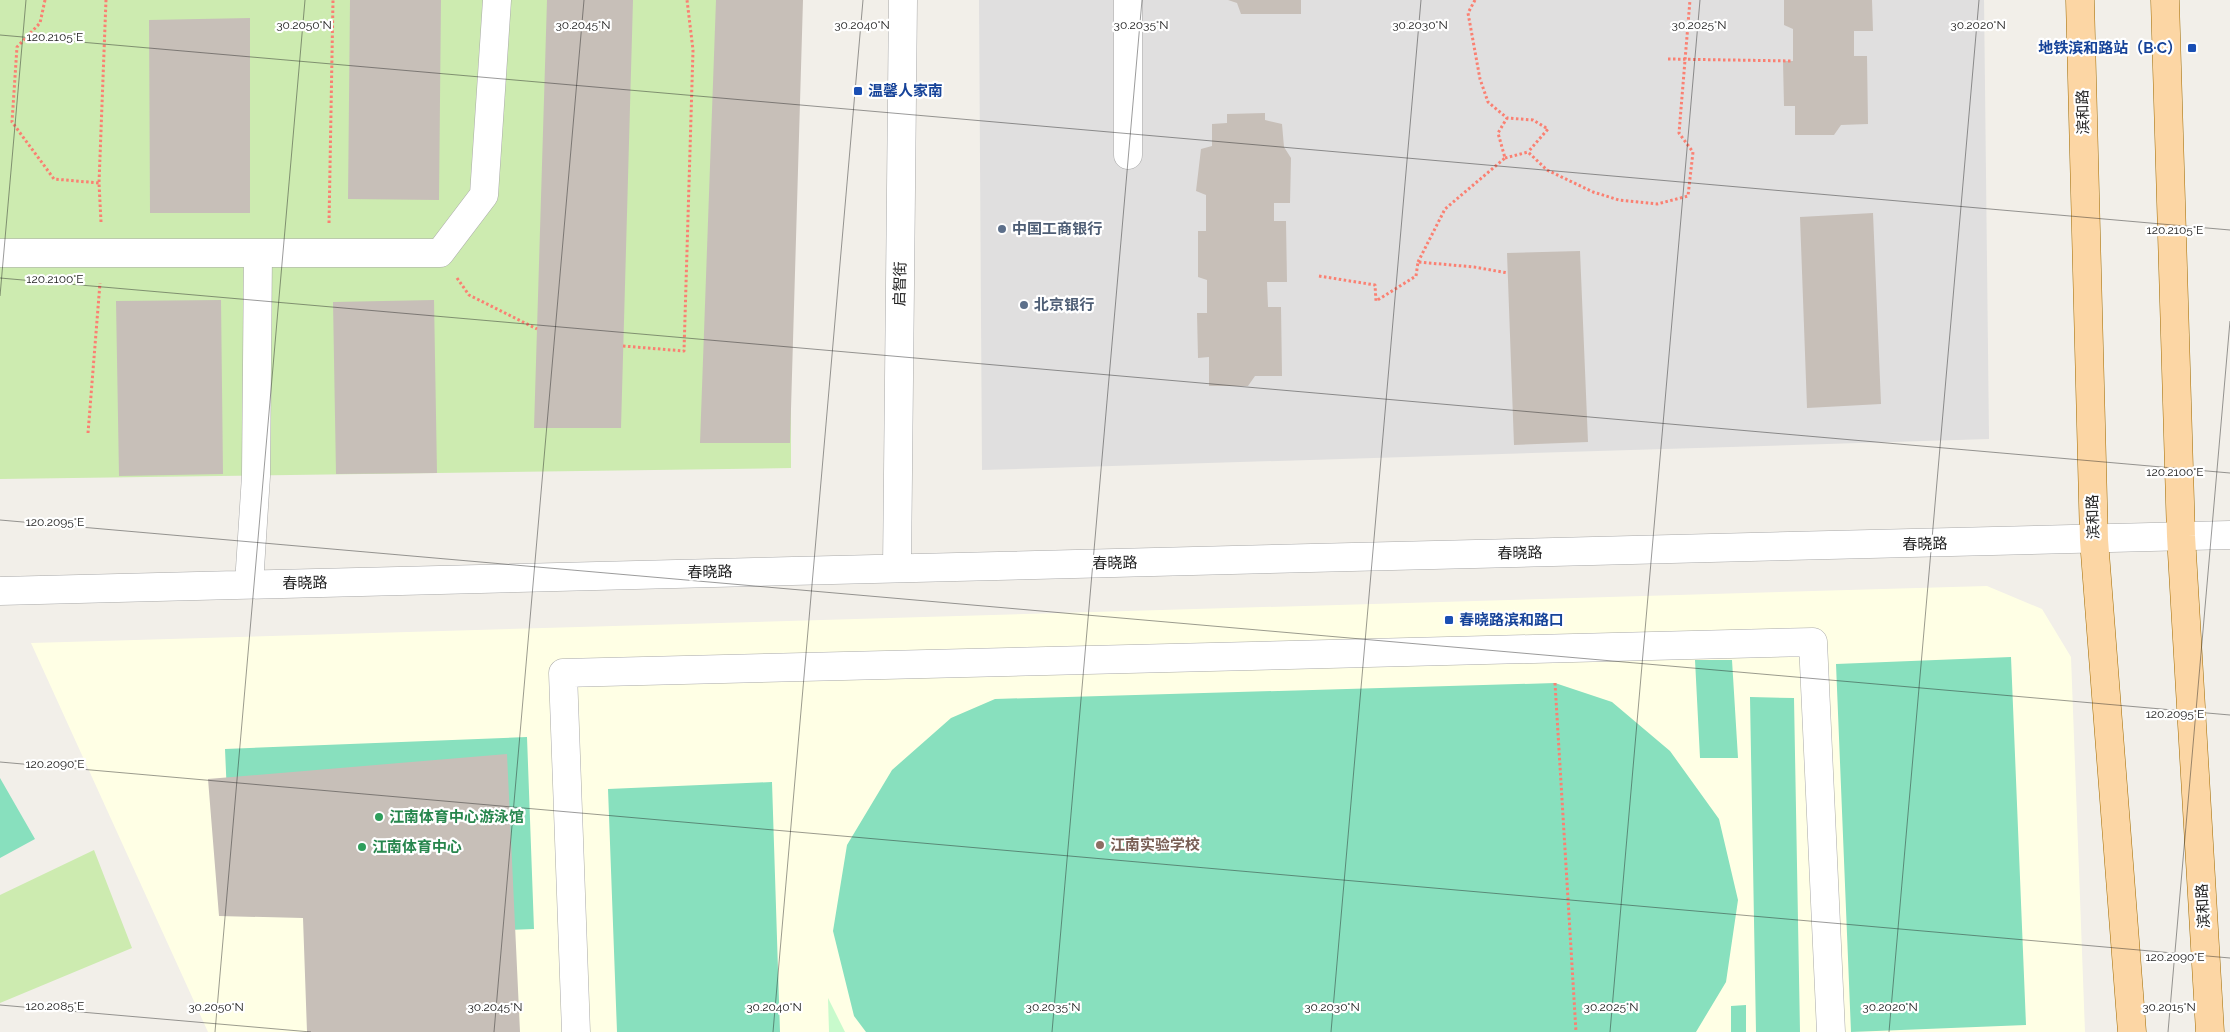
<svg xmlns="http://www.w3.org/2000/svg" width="2230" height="1032" font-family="Raleway,'Noto Sans SC',sans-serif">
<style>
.residential{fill:#e0dfdf}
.education{fill:#ffffe5}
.grass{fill:#cdebb0}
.park{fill:#c8facc}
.pitch{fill:#88e0be}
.building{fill:#c7bfb8}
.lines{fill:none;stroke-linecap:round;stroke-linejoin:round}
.minor-casing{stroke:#a9a9a9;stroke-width:29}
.major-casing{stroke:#a06b00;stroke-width:29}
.path{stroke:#fa8072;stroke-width:3;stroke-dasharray:2.5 2.5;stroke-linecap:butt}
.minor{stroke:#fff;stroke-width:28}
.major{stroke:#fcd6a4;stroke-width:28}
.ticks{fill:none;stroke:#222;stroke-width:1;stroke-opacity:0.45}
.transit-dot{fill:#1a4fb4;stroke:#fff;stroke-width:2}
.service-dot{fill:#5c6f8a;stroke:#fff;stroke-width:2}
.leisure-dot{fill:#2e9e5b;stroke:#fff;stroke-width:2}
.education-dot{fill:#8d6e63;stroke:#fff;stroke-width:2}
.labels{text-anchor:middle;stroke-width:4.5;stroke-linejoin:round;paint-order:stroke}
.transit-label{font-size:15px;font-weight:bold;fill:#164399;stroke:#fff;text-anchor:start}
.street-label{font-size:15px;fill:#222;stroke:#fff}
.service-label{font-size:15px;font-weight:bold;fill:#4e5e75;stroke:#fff;text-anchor:start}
.leisure-label{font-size:15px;font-weight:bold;fill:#27864d;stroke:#fff;text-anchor:start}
.education-label{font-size:15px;font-weight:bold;fill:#785e54;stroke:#fff;text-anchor:start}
.ticks-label{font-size:12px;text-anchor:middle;fill:#222;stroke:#fff;stroke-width:4.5;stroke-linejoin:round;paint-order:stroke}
</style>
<rect width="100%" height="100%" fill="#f2efe9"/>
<!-- residential -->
<path class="residential" d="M979,0H1984L1989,439L982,470Z"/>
<!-- education -->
<path class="education" d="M1987,586L2042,609L2071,657L2085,1032H208L31,643Z"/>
<!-- grass -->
<path class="grass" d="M0,0H791V468L0,479Z
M94,850L132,948L0,1003V895Z"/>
<!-- park -->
<path class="park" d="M828,998L845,1032H829Z"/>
<!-- pitch -->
<path class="pitch" d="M2011,657L2026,1025L1851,1032L1836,664Z
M1695,660H1732L1738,758H1700Z
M1555,683L1612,702L1670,751L1719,819L1738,900L1726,982L1696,1032H866L854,1016L833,931L847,845L892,770L951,718L995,699Z
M1750,697L1794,698L1800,1032H1756Z
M527,737L534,929L316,937L314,885L231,888L225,749Z
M0,778L35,839L0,858Z
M772,782L780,1032H617L608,789Z
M1746,1005V1032H1731V1006Z"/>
<!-- building -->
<path class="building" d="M350,0H441L439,200L348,199Z
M547,0H633L621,428H534Z
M716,0H803L790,443H700Z
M1228,0H1301V14H1241L1237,3Z
M1784,0H1872L1873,31H1854V56H1867L1868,124L1841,125L1834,135H1795V106H1784L1783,61H1793V29L1784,25Z
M250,18V213H150L149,20Z
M1265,113V120L1282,124L1284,147L1291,158L1290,203H1274V221H1286L1287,282H1267L1268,307H1281L1282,376H1255L1248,386H1209V357L1198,358L1197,313H1207V280L1198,277V231H1206V195L1196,191L1201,149L1212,146V124L1227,123V114Z
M1873,213L1881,404L1807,408L1800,217Z
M1580,251L1588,442L1514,445L1507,253Z
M221,300L223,474L119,476L116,301Z
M434,300L437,473L336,474L333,302Z
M507,754L520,1032H307L303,918L219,916L208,779Z"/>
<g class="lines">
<defs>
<path id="minor" d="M1128,0V155
M0,253H440L484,195L497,0
M897,568L903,0
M249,584L256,476L258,253
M0,591L2230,535
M576,1032L563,673L1813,642L1831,1032"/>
<path id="major" d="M2080,0L2094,540L2132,1032
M2165,0L2181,536L2210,1032"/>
</defs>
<!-- minor casing -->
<use href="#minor" class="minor-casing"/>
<!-- major casing -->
<use href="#major" class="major-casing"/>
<!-- path -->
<path class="path" d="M45,0L40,23L17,47L12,122L54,179L99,183
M1475,0L1468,13L1480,79L1488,102L1507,118L1533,120L1548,129L1528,152
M1668,59L1793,61
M1505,158L1528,152L1547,170L1593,192L1619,200L1657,204L1688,196L1693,152L1679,133L1690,0
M101,222L99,183L106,0
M329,223L333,0
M1418,262L1445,209L1505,158L1498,133L1507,118
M1319,276L1375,285L1376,301L1416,276L1418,262L1474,267L1508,273
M457,278L469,295L537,329
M623,346L684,351L693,50L687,0
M88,433L100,283
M1555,683L1576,1032"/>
<!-- minor -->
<use href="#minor" class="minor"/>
<!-- major -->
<use href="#major" class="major"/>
</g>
<!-- ticks -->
<path class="ticks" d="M0,35L2230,230M0,278L2230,473M0,296L26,0M0,520L2230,715M0,762L2230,958M0,1005L311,1032M215,1032L305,0M494,1032L584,0M773,1032L863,0M1052,1032L1142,0M1331,1032L1421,0M1610,1032L1700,0M1889,1032L1979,0M2168,1032L2230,321"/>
<!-- markers -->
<g class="transit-dot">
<rect x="2187" y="43" width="10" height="10" rx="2.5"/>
<rect x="853" y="86" width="10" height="10" rx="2.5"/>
<rect x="1444" y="615" width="10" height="10" rx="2.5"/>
</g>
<g class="service-dot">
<circle cx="1002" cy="229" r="5"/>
<circle cx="1024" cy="305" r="5"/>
</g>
<g class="leisure-dot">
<circle cx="379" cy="817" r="5"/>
<circle cx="362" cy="847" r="5"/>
</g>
<circle class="education-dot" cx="1100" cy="845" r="5"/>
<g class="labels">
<!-- transit labels -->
<g class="transit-label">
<text x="2182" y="53" text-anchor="end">地铁滨和路站（B·C）</text>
<text x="868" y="96">温馨人家南</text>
<text x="1459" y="625">春晓路滨和路口</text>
</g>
<!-- street labels -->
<g class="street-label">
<text transform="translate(2083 112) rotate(-91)" y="5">滨和路</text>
<text transform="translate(900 284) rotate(-89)" y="5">启智街</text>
<text transform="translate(2093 517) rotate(-92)" y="5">滨和路</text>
<text transform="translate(1925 544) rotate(-1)" y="5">春晓路</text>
<text transform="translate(1520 553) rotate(-1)" y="5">春晓路</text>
<text transform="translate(1115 563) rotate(-1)" y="5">春晓路</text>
<text transform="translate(710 572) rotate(-1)" y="5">春晓路</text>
<text transform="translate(305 583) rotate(-1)" y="5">春晓路</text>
<text transform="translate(2203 906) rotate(-93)" y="5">滨和路</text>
</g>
<!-- service labels -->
<g class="service-label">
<text x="1012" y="234">中国工商银行</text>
<text x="1034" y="310">北京银行</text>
</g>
<!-- leisure labels -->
<g class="leisure-label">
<text x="389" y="822">江南体育中心游泳馆</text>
<text x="372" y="852">江南体育中心</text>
</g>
<!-- education labels -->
<g class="education-label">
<text x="1110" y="850">江南实验学校</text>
</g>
</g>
<g class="ticks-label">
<text x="304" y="29">30.2050°N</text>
<text x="583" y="29">30.2045°N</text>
<text x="862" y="29">30.2040°N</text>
<text x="1141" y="29">30.2035°N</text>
<text x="1420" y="29">30.2030°N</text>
<text x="1699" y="29">30.2025°N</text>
<text x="1978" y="29">30.2020°N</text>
<text x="55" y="41">120.2105°E</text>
<text x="2175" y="234">120.2105°E</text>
<text x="55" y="283">120.2100°E</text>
<text x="2175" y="476">120.2100°E</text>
<text x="55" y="526">120.2095°E</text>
<text x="2175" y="718">120.2095°E</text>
<text x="55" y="768">120.2090°E</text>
<text x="2175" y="961">120.2090°E</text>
<text x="55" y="1010">120.2085°E</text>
<text x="216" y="1011">30.2050°N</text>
<text x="495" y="1011">30.2045°N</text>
<text x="774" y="1011">30.2040°N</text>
<text x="1053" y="1011">30.2035°N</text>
<text x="1332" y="1011">30.2030°N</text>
<text x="1611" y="1011">30.2025°N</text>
<text x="1890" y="1011">30.2020°N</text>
<text x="2169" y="1011">30.2015°N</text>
</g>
</svg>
